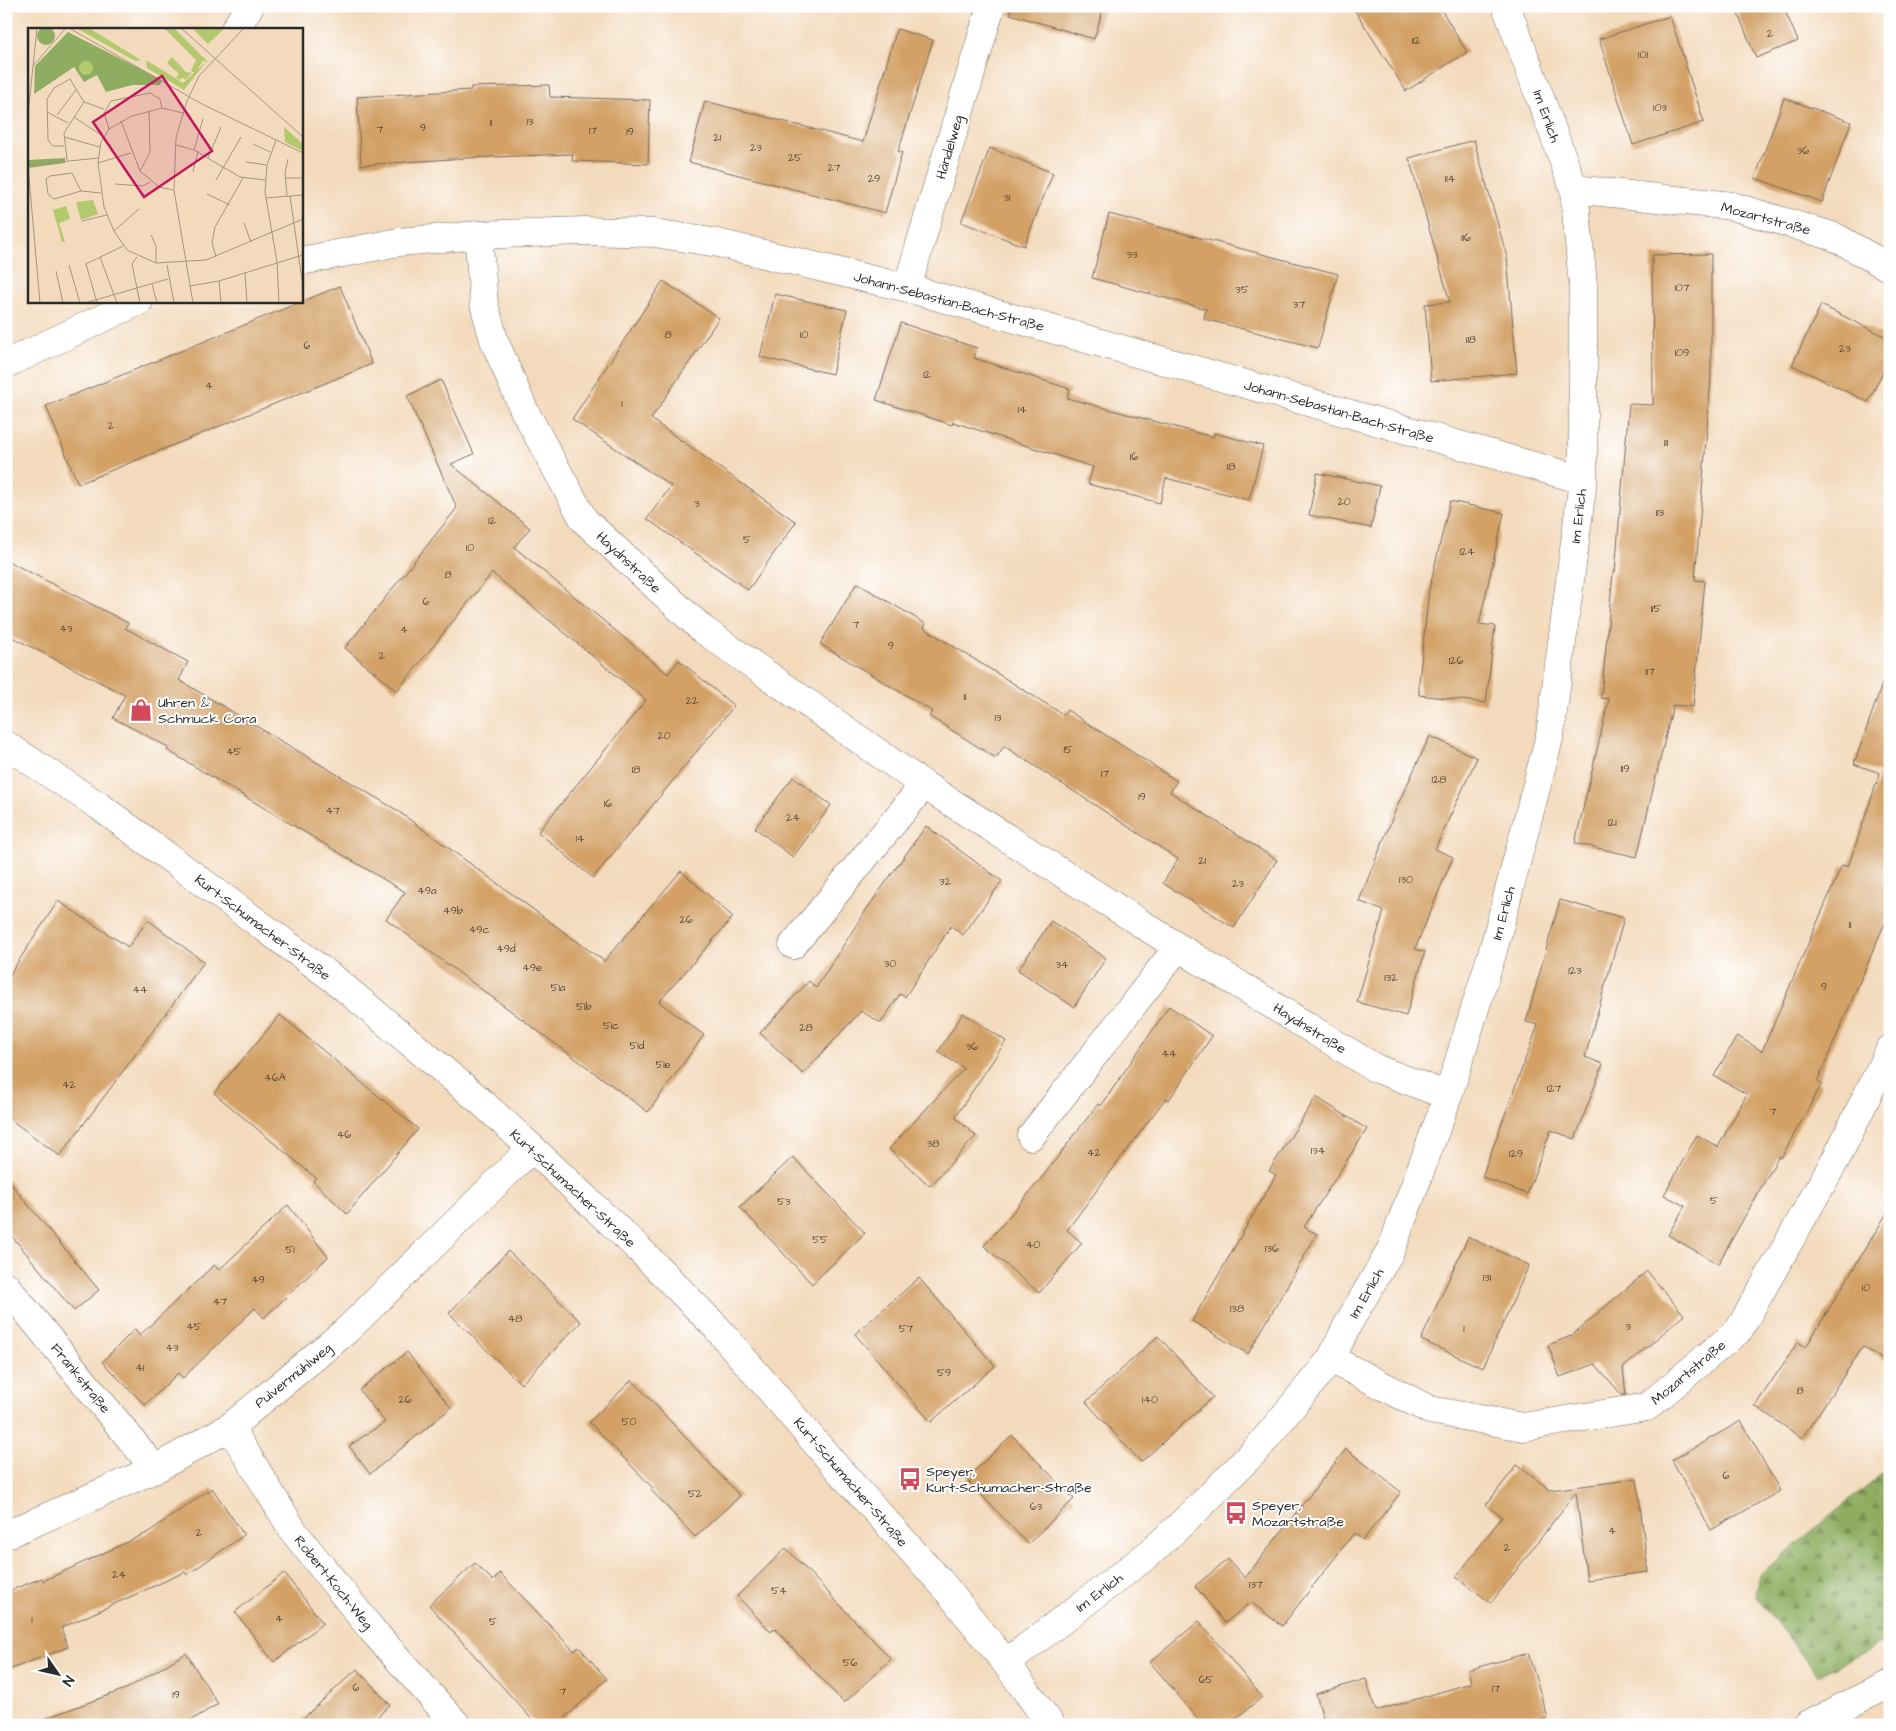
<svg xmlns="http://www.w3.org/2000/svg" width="1896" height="1731" font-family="'Architects Daughter',sans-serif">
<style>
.forest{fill:url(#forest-firs);stroke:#5c6c46}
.building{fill:#d3a166}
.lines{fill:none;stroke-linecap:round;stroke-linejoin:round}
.minor-casing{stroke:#71685e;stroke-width:29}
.major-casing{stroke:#71685e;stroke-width:29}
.minor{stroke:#fff;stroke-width:28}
.major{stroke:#fff;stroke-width:28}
.labels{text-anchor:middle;stroke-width:4;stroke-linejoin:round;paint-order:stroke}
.number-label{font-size:11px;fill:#55483a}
.street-label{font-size:14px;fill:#2b2b2b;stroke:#fff}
.poi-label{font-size:14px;fill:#2b2b2b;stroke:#fff;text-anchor:start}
.inset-road{fill:none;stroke:#a39482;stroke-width:1}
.view{fill:#c2185b;fill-opacity:0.15;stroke:#c2185b;stroke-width:2.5}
.inset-edge{fill:none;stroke:#2b2b2b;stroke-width:2.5}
</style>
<defs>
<pattern id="forest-firs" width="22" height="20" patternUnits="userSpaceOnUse" patternTransform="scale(1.25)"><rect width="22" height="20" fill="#8ead60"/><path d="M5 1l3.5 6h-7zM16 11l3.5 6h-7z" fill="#748d4f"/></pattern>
</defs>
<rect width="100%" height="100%" fill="#fff"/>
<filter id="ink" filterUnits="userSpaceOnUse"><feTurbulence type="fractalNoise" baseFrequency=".02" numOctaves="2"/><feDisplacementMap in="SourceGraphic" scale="10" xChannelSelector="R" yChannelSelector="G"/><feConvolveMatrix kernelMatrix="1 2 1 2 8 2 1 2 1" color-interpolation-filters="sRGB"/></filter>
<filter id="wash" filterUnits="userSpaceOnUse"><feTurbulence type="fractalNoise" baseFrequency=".0096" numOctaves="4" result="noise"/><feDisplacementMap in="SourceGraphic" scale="20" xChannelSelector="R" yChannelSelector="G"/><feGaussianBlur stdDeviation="1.12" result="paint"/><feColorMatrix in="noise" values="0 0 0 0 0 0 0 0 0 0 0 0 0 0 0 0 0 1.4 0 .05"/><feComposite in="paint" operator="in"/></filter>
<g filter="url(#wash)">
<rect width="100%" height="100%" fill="#f3dabc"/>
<!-- forest -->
<path class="forest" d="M1890,1467V1638L1818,1676L1755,1595L1759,1575Z"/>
<g id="blocks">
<!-- building -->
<path class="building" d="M1012,6H1104L1094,39L1010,14Z
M1352,6H1439L1467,52L1406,91Z
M1735,6H1783L1798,41L1756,58Z
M1670,16L1704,122L1633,145L1599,39Z
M897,29L933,40L898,152H902L885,213L689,162L705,101L863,142Z
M549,85L550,97L650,100L648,164L572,161L573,154L466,158L361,165L357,97L471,90V87Z
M1784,98L1851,122L1822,202L1755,178Z
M1474,140L1507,257L1517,373L1431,381L1425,304L1450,302L1409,158Z
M990,148L1053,173L1024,246L961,222Z
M1109,214L1338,274L1318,348L1204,319L1206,309L1092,278Z
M1711,254V377L1695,580L1705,581L1693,707L1673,705L1637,857L1575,843L1609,699L1601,698L1613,572H1615L1629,404L1653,405L1652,255Z
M663,281L719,318L651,419L796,522L748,590L647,519L671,486L572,419Z
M340,286L372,364L78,484L46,406Z
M775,294L847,310L832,374L760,357Z
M1821,305L1890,339V358L1868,402L1792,365Z
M901,323L977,348L974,358L1070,389L1067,398L1213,437L1214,433L1263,446L1249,500L1166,478L1160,503L1088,484L1093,467L953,422L952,425L876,400Z
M441,380L474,454L451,464L530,528L514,547L668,674L679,660L734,706L593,878L538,832L646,700L492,573L397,691L345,648L457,508L407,396Z
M1317,473L1380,486L1371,528L1309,515Z
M1450,501L1504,513L1479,624L1495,626L1486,703L1419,695V681L1429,590Z
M6,560L128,623L125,628L188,662L179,680L395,809L604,961L681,871L733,917L659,1002L704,1035L648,1112L386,919L405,892L167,750L168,747L113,718L125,695L6,634Z
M857,583L926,624L924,628L1064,715L1067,710L1177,781L1170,792L1277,860L1234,928L1163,883L1178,859L1004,746L996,758L929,716L932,711L820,644Z
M1885,676L1890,677V911L1817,1082L1822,1084L1781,1158L1779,1156L1718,1264L1668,1235L1685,1206L1664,1195L1697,1135L1718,1147L1747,1094L1714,1076L1737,1036L1762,1051L1842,865L1848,867L1880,773L1854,764Z
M1430,736L1477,758L1435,849L1453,857L1415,949L1425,952L1406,1016L1357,1002L1384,911L1359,901L1398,804Z
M793,777L831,805L793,857L755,828Z
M926,826L1002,881L963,935L951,926L905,997L900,994L881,1023L861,1011L803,1074L760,1033L809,981L816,988L866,910Z
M1560,900L1624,918L1585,1057L1603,1064L1575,1139L1551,1130L1527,1194L1482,1177L1538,1025L1526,1022Z
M58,901L128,947L148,920L204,962L60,1156L6,1116V980Z
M1051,921L1106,958L1074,1007L1018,970Z
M1169,1006L1212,1036L1169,1100L1166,1098L1067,1230L1082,1243L1039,1293L984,1246L1040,1180L1098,1104L1101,1106Z
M963,1013L1006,1041L955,1117L976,1136L930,1186L889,1149L964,1068L938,1052Z
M280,1015L418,1129L347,1214L313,1181L316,1178L214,1093Z
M1316,1097L1367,1129L1304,1227L1317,1234L1248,1354L1192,1321L1276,1175L1269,1171Z
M793,1157L865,1233L812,1284L740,1207Z
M6,1178L99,1290L74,1311L6,1229Z
M288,1205L328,1257L264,1318L255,1308L183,1378L178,1373L145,1405L102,1362L135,1329L140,1335L214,1265L219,1270Z
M1890,1208V1363L1863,1347L1802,1438L1755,1406L1798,1342L1806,1347Z
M1468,1237L1529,1265L1483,1368L1421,1340Z
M508,1251L581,1322L521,1384L449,1313Z
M1647,1271L1684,1315L1623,1368L1626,1395H1622L1595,1364L1560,1377L1548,1345L1571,1336Z
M919,1278L995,1366L931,1422L855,1334Z
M1158,1336L1213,1397L1141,1462L1086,1402Z
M407,1352L451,1408L370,1474L349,1446L385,1422L359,1390Z
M632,1380L740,1496L695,1537L651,1490L653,1488L589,1422Z
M1741,1421L1780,1491L1711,1530L1672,1460Z
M1012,1435L1074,1499L1028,1544L966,1479Z
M1346,1449L1401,1492L1363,1540L1354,1533L1282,1626L1251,1602L1225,1623L1195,1586L1228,1559L1245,1578Z
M1517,1465L1550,1490L1637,1479L1648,1572L1587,1580L1576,1492L1491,1603L1456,1577L1502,1517L1486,1505Z
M212,1488L244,1535L187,1575L185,1572L61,1628L68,1647L6,1671V1592L42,1578L43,1581L147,1533Z
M786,1548L891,1659L844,1703L774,1628L771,1632L737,1596Z
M475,1563L493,1581L500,1573L574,1651L579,1647L607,1679L557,1725H537L429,1605Z
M284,1573L323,1623L274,1662L235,1612Z
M1199,1621L1262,1697L1228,1725H1203L1150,1662Z
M186,1653L218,1704L183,1725H39L38,1721L128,1688Z
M1528,1653L1548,1718L1525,1725H1325L1316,1694L1366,1679L1376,1711L1471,1683L1468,1670Z
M357,1669L390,1705L368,1725H296Z"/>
</g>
</g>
<g filter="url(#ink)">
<use href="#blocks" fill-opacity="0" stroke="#71685e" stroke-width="1"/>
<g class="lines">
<defs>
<path id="minor" d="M235,29L250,6
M1574,189L1732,206L1835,237L1890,268
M478,235L484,304L494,340L524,410L584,520L702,629L924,785L1178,947L1375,1068L1448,1096
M301,261L399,242L478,235L584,231L654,233L718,243L907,288L1583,480
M907,288L991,6
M6,364L139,301
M793,945L924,785
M1031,1136L1178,947
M6,1286L155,1469
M1331,1359L1430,1410L1523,1427L1647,1407L1739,1330L1838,1155L1890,1049
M230,1427L294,1532L372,1630L457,1725
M6,1535L155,1469L230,1427L347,1330L532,1148
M1006,1663L1150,1553L1193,1513L1257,1449L1331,1359L1349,1322L1391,1250L1448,1096L1494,947L1550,735L1583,480V285L1574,189L1506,6"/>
<path id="major" d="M6,745L99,806L334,979L478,1099L532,1148L639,1249L716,1327L839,1470L944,1586L1006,1663L1051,1725
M1806,1725L1890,1684"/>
</defs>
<!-- minor casing -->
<use href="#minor" class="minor-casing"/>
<!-- major casing -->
<use href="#major" class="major-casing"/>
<!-- minor -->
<use href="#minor" class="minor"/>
<!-- major -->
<use href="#major" class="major"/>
</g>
</g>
<!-- icons -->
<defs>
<symbol id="shop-bare" viewBox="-9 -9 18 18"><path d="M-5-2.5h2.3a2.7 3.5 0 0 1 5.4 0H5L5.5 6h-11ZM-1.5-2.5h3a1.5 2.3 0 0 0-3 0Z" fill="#d1495b" stroke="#fff" stroke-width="2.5" paint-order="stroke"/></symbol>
<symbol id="bus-bare" viewBox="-9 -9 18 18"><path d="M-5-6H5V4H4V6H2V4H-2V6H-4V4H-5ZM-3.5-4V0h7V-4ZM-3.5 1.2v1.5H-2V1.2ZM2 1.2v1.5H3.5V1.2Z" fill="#d1495b" stroke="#fff" stroke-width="2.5" paint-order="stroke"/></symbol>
</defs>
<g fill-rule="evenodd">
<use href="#shop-bare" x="125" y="694" width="32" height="32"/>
<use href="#bus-bare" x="894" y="1463" width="32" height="32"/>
<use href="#bus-bare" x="1220" y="1497" width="32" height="32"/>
</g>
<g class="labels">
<!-- number labels -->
<g class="number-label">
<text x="1770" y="37">2</text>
<text x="1416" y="44">112</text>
<text x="1643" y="58">101</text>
<text x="1660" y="111">103</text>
<text x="530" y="125">13</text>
<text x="491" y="126">11</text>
<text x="423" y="131">9</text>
<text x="380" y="133">7</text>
<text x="593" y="134">17</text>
<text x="630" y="135">19</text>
<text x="717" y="141">21</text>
<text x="756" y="151">23</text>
<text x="1803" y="154">36</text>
<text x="795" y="161">25</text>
<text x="834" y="171">27</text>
<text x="874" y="182">29</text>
<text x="1450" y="182">114</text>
<text x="1007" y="201">31</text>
<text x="1466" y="241">116</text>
<text x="1132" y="258">33</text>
<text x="1682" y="291">107</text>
<text x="1242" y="293">35</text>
<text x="1299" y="308">37</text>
<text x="668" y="338">8</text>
<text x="804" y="338">10</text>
<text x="1471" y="343">118</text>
<text x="307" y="349">6</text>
<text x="1845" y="352">23</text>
<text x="1682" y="356">109</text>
<text x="927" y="378">12</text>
<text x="209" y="389">4</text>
<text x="622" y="407">1</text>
<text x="1022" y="413">14</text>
<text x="111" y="429">2</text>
<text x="1666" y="446">111</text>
<text x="1134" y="460">16</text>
<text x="1231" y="470">18</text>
<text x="1344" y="505">20</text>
<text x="697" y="507">3</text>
<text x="1660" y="516">113</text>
<text x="492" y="524">12</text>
<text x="747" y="543">5</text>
<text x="470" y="551">10</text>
<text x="1467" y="555">124</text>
<text x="448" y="578">8</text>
<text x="426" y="605">6</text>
<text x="1656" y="612">115</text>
<text x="856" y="628">7</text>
<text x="66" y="632">43</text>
<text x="404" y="633">4</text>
<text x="891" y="649">9</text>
<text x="382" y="659">2</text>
<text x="1456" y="664">126</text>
<text x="1650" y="675">117</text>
<text x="965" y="700">11</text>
<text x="692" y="704">22</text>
<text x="998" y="721">13</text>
<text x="664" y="739">20</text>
<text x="1068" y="753">15</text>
<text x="234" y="755">45</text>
<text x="1625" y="772">119</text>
<text x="636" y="773">18</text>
<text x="1105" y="777">17</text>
<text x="1439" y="783">128</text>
<text x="1142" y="800">19</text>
<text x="608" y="807">16</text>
<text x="333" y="814">47</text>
<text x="793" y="821">24</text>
<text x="1612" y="826">121</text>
<text x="580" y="842">14</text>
<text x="1202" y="864">21</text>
<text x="1406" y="883">130</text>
<text x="945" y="885">32</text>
<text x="1238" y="887">23</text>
<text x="427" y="894">49a</text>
<text x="453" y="914">49b</text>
<text x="686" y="923">26</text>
<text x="1850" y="928">11</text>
<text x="479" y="933">49c</text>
<text x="506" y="952">49d</text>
<text x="890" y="967">30</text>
<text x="1062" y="968">34</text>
<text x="532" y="971">49e</text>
<text x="1575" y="974">123</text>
<text x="1391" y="981">132</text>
<text x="1824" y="990">9</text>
<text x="558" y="991">51a</text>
<text x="140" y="993">44</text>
<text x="584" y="1010">51b</text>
<text x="611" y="1029">51c</text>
<text x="806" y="1031">28</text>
<text x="637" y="1049">51d</text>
<text x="972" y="1050">36</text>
<text x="1169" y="1057">44</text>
<text x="663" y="1068">51e</text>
<text x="275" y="1081">46A</text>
<text x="69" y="1088">42</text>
<text x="1554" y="1092">127</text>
<text x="1773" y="1115">7</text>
<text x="344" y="1138">46</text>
<text x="933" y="1147">38</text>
<text x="1318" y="1154">134</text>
<text x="1094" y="1156">42</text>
<text x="1516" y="1157">129</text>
<text x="1714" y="1204">5</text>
<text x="784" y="1205">53</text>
<text x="820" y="1243">55</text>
<text x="1033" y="1248">40</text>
<text x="1272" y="1252">136</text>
<text x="290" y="1253">51</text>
<text x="1487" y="1281">131</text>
<text x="258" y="1283">49</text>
<text x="1866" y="1291">10</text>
<text x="220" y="1305">47</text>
<text x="1237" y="1312">138</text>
<text x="515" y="1322">48</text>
<text x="194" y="1330">45</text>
<text x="1628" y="1330">3</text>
<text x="906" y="1332">57</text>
<text x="1464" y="1332">1</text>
<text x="172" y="1351">43</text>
<text x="140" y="1371">41</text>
<text x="944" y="1376">59</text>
<text x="1800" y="1394">8</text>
<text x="405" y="1403">26</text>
<text x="1150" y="1403">140</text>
<text x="629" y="1425">50</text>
<text x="1726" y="1479">6</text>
<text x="695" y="1497">52</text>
<text x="1036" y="1510">63</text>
<text x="1612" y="1534">4</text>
<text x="199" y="1536">2</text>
<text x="1507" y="1551">2</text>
<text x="119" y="1578">24</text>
<text x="1256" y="1588">137</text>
<text x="779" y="1594">54</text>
<text x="279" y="1622">4</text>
<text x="32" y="1623">1</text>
<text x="493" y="1625">5</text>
<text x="850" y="1666">56</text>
<text x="1206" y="1683">65</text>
<text x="356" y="1691">6</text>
<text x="1496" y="1692">17</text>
<text x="563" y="1695">7</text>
<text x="176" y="1698">19</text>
</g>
<!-- street labels -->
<g class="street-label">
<text transform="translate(1547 116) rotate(70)" y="5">Im Erlich</text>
<text transform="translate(949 147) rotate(-74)" y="5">Händelweg</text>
<text transform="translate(1766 218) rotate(15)" y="5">Mozartstraße</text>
<text transform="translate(949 301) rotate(15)" y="5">Johann-Sebastian-Bach-Straße</text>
<text transform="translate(1339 411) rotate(16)" y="5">Johann-Sebastian-Bach-Straße</text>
<text transform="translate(1578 516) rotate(-83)" y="5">Im Erlich</text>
<text transform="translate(629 562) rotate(43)" y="5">Haydnstraße</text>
<text transform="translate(1503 913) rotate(-75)" y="5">Im Erlich</text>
<text transform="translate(263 927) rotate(37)" y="5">Kurt-Schumacher-Straße</text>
<text transform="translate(1310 1028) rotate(32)" y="5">Haydnstraße</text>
<text transform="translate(573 1188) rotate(43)" y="5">Kurt-Schumacher-Straße</text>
<text transform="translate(1366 1293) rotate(-60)" y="5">Im Erlich</text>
<text transform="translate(1688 1372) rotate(-40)" y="5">Mozartstraße</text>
<text transform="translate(293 1375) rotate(-39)" y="5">Pulvermühlweg</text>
<text transform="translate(81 1378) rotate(51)" y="5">Frankstraße</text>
<text transform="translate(851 1482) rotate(49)" y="5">Kurt-Schumacher-Straße</text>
<text transform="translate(334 1582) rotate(51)" y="5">Robert-Koch-Weg</text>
<text transform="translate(1099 1592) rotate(-37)" y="5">Im Erlich</text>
</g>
<!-- poi labels -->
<g class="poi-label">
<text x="158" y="707">Uhren &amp;<tspan x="158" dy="16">Schmuck Cora</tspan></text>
<text x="926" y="1476">Speyer,<tspan x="926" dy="16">Kurt-Schumacher-Straße</tspan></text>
<text x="1252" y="1510">Speyer,<tspan x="1252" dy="16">Mozartstraße</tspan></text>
</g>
</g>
<!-- overview -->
<g transform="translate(28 28)">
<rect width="275" height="275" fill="#f3dabc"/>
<path d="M48,0H61L113,32L107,33ZM136,0H146L180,34L175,33L167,45L163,43L168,32ZM169,0L190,1L197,0L180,16L166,2ZM118,32L155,55L178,34L156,62L119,40Z" fill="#b3c96d"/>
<path d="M9 8a9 9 0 1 1 18 0a9 9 0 1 1-18 0ZM40,4L134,52L132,57H104L78,64L69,47L56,54L46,39L6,66L7,38ZM37,130V135L0,140V132Z" fill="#8ead60"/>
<path d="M51 40a7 7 0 1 1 14 0a7 7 0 1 1-14 0ZM65,172L70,186L53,192L48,174Z" fill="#b3c96d"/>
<path d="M144,29L158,44L164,45L157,52L154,49L152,52L148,50L151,46L139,35ZM256,99L275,116V123L257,114ZM38,178L42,191L31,195L37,214H34L25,182Z" fill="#b3c96d"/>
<path class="inset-road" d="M41,0L172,75M153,0L275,109M5,38L37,1M172,75L275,125M19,84L40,95M155,85L134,80L104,88L81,101L73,114L70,135L76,179L86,203L99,222L128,235L178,232L275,191M0,86L9,0M29,87L48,62M46,89L76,109M93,93L112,143L131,159L145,162M81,101L76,85L83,73L122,65L132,71L134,80M36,109L72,119M248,112L239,137L237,164L249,234L251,275M225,116L242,124M148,117L166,122L212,149L237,152M36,118H25L20,112L19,71L26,60L42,51L56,74L76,81M166,122L175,91M180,130L193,99M39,132L36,105L56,74M218,134L239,137M70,135L103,125M0,137L71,130M0,138L12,275M112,143L122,124L121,83M165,144L170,123M257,150H275M188,152L213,109M87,156L115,158L122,154M53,163L44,145L22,148L18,151L20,166L26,171L53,163L73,165M179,166L202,177M259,168L257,145L260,131M262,168L275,259M238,170L275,167M54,193L79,187M216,195L223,214M86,203L111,181M123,207L128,218V235M72,229L89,275M109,229L104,236L112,275M188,229L184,215L187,199L215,150M41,237L52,275M139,237L146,275M28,243L35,275M217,245L219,275M191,253L193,275M124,256L129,275M162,258L191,253L275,227M57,275L140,251M69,275L58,236L95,218M165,275L146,162L148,110L159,73L171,48L216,0"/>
<path class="view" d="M134,48L184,123L116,169L65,94Z"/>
<rect width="275" height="275" class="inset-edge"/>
</g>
<!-- margin -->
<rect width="1896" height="1731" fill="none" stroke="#fff" stroke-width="25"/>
<!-- north arrow -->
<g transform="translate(58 1674) rotate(124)" stroke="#ffffff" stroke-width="4" paint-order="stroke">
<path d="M0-4L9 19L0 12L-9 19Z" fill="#2b2b2b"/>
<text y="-8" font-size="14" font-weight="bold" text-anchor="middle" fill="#2b2b2b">N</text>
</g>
</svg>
